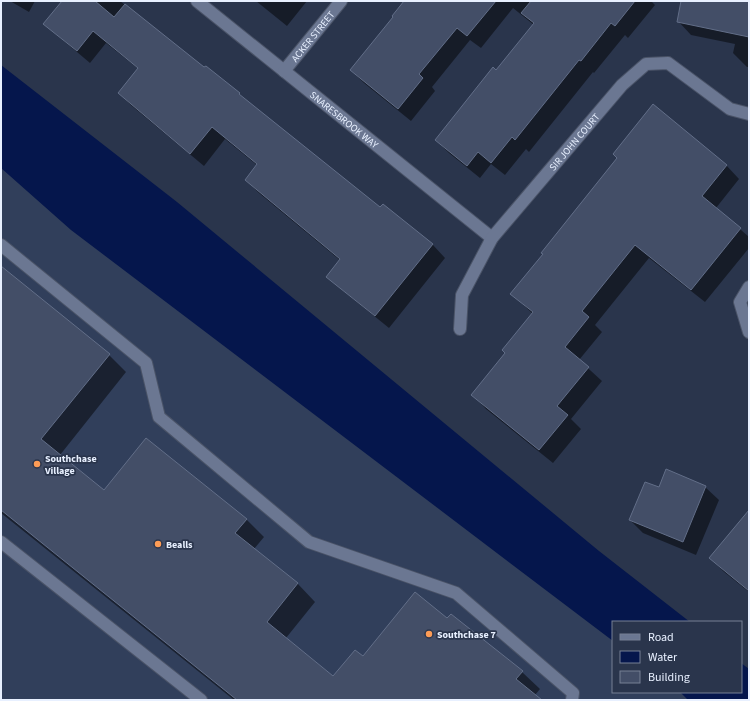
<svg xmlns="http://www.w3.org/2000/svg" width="750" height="701" font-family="'Source Sans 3',sans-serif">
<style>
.built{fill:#313f5b}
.water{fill:#05164c}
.shadow{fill:#0007}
.building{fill:#434e67;stroke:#626e88}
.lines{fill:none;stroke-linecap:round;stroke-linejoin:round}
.lane-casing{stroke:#4a5367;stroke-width:14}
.street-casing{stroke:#4a5367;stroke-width:14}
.lane{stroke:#6b7792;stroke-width:12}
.street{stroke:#6b7792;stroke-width:12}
.poi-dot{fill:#fd9c56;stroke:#2a354c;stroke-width:1.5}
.labels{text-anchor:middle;stroke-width:3.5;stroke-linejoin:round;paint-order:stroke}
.street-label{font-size:10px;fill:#e8f0ff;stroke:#2a354c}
.poi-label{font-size:10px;font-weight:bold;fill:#e8f0ff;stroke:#2a354c;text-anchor:start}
</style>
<rect width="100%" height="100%" fill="#2a354c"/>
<!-- built -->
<path class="built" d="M1,121L613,622V692H711L721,700H1Z"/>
<!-- water -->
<path class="water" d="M1,65L177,202L599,551L690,622H613V641L71,230L1,168Z
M741,663L749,669V700H688L680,692H741Z"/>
<!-- shadow -->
<path class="shadow" d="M10,1H35L29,12Z
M63,1H120L205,69L239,94L249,104L380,209L383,205L433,245L445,258L389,328L341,289L328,276L341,261L259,193L246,180L258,166L225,139L204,166L132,106L119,93L139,69L106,43L90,63L58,36L45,24Z
M256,1H307L287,26Z
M405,1H652V2L655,5L628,38L625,35L594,73L593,72L529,152L526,149L505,175L491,164L480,178L449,153L436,140L496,71L534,25L513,8L481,48L470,40L432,87L435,91L411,121L364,83L351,70L394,17Z
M682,1H749V67H747L733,53L735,44L691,35L678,21Z
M726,165L739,179L716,208L749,237V248L705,302L649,258L595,325L602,332L579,360L602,381L571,419L581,429L553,463L486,409L473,395L506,353L533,314L512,294Z
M1,275L109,355L126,372L60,455L104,491L246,519L264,537L254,549L298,584L315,602L286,638L334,677L364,658L447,620L451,615L522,672L540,689L535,695L541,700H234L1,513Z
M705,487L719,500L696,555L643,533L630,520L659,489Z
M749,511V592L723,571L711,558Z"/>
<!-- building -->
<path class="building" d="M62,1H95L114,17L125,4L204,67L206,66L240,93L239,94L380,207L383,204L433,244L375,316L326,277L340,259L245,180L257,164L212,127L190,154L118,93L138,68L93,31L77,51L43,24Z
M404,1H496L467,36L457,28L419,74L423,78L398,109L350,70L393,17L392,16Z
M531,1H635L615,26L611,23L581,61L579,60L515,140L512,137L491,163L478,152L467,166L435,140L493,67L496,70L534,23L521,13Z
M681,1H749V37L677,22Z
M653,104L727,165L702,196L741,228L691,290L635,245L582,311L589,317L565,347L589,367L557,406L568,415L539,450L471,395L505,353L502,350L533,312L510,294L543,254L541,253L617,158L613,154Z
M1,266L110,354L41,439L104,490L146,438L247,519L235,533L298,583L267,622L333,676L355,650L363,656L415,592L447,618L451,614L523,671L516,679L542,700H237L1,510Z
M666,469L706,486L683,542L629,520L645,482L659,487Z
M749,510V591L709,558Z"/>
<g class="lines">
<defs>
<path id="lane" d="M1,245L146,363L159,417L309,542L456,593L573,693L572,700
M1,542L201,700"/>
<g id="street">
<path id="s1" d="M197,1L492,238"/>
<path id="s2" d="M284,71L341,1"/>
<path d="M749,287L740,302L749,332"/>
<path id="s3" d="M460,329L462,295L492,238L622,85L646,64L668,63L730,109L749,114"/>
</g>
</defs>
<!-- lane casing -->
<use href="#lane" class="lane-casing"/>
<!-- street casing -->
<use href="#street" class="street-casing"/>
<!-- lane -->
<use href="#lane" class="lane"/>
<!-- street -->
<use href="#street" class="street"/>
</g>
<!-- markers -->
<g class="poi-dot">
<circle cx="37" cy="464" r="4"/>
<circle cx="158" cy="544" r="4"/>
<circle cx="429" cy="634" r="4"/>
</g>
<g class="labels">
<!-- street labels -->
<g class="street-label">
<text dy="4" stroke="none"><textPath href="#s2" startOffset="45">ACKER STREET</textPath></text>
<text dy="4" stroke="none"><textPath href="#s1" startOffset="189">SNARESBROOK WAY</textPath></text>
<text dy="4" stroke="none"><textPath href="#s3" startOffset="225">SIR JOHN COURT</textPath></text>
</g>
<!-- poi labels -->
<g class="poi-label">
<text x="45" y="462">Southchase<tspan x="45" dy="12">Village</tspan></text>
<text x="166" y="548">Bealls</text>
<text x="437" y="638">Southchase 7</text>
</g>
</g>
<!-- border -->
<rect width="750" height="701" fill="none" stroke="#e8f0ff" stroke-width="4"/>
<!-- legend -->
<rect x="612" y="621" width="130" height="72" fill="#2a354c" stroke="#768094"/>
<rect x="620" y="634" width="20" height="6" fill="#6b7792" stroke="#768094"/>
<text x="648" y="641" font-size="12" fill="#e8f0ff">Road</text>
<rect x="620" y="651" width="20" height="12" fill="#05164c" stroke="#768094"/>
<text x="648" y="661" font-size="12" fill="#e8f0ff">Water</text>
<rect x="620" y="671" width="20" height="12" fill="#434e67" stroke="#768094"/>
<text x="648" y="681" font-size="12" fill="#e8f0ff">Building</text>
</svg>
